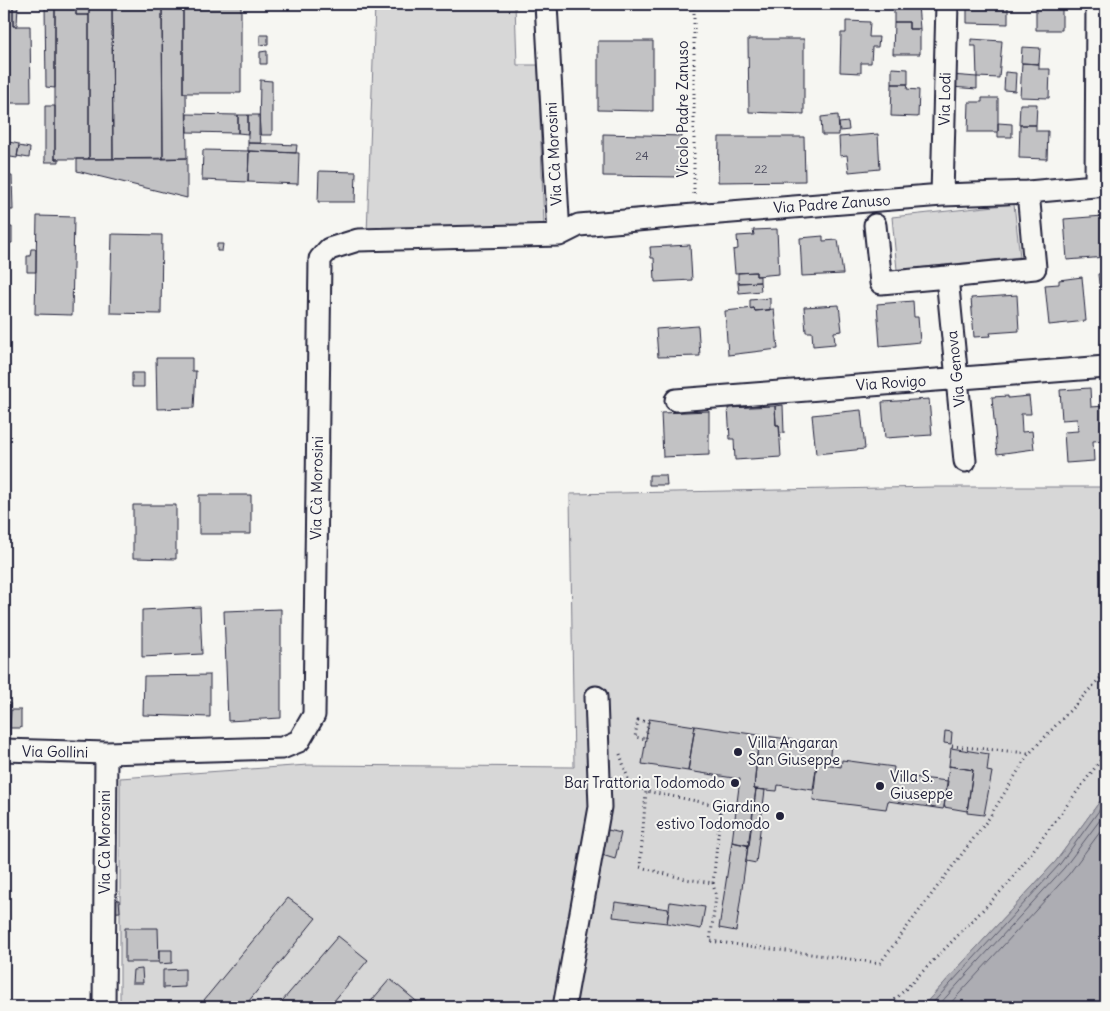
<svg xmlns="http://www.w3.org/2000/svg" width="1110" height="1011" font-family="Delius,sans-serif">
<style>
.green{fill:#d7d7d7;stroke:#7c7c89}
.water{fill:#adadb3;stroke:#757583}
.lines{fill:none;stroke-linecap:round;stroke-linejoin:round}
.shore{stroke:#5a5a6b;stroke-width:1}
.building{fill:#c2c2c4;stroke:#22223b}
.minor-casing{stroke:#22223b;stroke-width:25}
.path{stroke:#22223b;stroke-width:3;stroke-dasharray:1 4;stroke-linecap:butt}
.minor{stroke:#f6f6f2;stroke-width:21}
.poi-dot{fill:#22223b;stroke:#f6f6f2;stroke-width:2}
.labels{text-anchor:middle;stroke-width:4;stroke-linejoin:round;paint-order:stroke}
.number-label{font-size:12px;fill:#4a4a5d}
.street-label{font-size:15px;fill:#22223b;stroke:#f6f6f2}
.poi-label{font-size:15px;fill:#22223b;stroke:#f6f6f2;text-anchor:start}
</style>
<rect width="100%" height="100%" fill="#f6f6f2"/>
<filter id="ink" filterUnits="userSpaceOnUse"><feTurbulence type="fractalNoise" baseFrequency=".02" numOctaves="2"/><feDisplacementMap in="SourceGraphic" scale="10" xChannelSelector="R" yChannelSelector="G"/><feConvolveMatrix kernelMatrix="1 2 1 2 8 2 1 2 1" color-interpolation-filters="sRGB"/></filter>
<g filter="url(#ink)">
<!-- green -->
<path class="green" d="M375,4H515L517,65H538L544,226L367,234Z
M1014,204L1020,257L897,270L892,217Z
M935,487H1106V793L1056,861L922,1007H120V778L308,765L574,767L570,494Z"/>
<!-- water -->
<path class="water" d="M1106,793V1003L1101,1007H922L1056,861Z"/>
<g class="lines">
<!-- shore -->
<path class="shore" d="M929,1007L1060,864L1106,801
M937,1007L1064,868L1106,812
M947,1007L1069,874L1106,824"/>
</g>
<!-- building -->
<path class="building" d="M4,4H13V26H30L31,103H4Z
M13,4H18L17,26H13Z
M45,4H55V88L46,87Z
M55,4H76V15H89V159H55Z
M76,4H89V15H76Z
M89,4H112L113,159H89Z
M112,4H162L163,159H113Z
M162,4H183V93H186L187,158L163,159Z
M183,4H241V93H183Z
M894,4L918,5L920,29H909V22H894Z
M967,4H1008V24L967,23Z
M1036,4H1062V30H1036Z
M846,21L870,22L869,37H879L878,47H872L871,63H861V73L840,72L841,33H846Z
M894,22H909V29H920V54H893Z
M260,35H268V44L260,45Z
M748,39H804V114L749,112Z
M971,39L1002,41L999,78L977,77L976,46H971Z
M598,41H653V111L598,110Z
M1022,47L1040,48L1039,64L1021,63Z
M267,51V64H260V52Z
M1022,63L1039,64V69H1050L1049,98L1020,97Z
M892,68L908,69V84H892Z
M1005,72L1016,73L1015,91L1004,90Z
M951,75L977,77V89L951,87Z
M260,80L272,81V135H259Z
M892,84H908L907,89L919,90L918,117L891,116Z
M982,98H998V132H968L969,102H982Z
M4,103H9V118H4Z
M1020,104H1037L1036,125H1019Z
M45,106H55V159H59V162H45Z
M187,114L238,115V133L187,132Z
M238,115H248V134L238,133Z
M248,115H259L261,143H248Z
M838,115L839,135H822L821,117Z
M848,122L849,130L840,131L839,123Z
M998,123L1012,124V137H998Z
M1020,125H1036V131H1048L1047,159L1019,158Z
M603,134L682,136L679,177L603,176Z
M878,134L880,169L849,172L847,155L840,156L839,137Z
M719,137H804L805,181L718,182Z
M4,141L19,144L17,158L4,156Z
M248,143L297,145L296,153L248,151Z
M19,146L30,148L29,158L17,156Z
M203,150L249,151L248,182L202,180Z
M249,151L299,153L298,184L248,182Z
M187,158V198L77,171V159Z
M319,171L356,172L355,202H318Z
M4,176H12L13,210H4Z
M37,216L74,217L72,315L35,314Z
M1103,216L1106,257L1067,260L1064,219Z
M4,227H12V243H4Z
M777,229L779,274L756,276V272L735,273L733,250L738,249L737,236L754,235L753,230Z
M112,234L162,235L161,314L110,313Z
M823,236V241L838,240L843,274L802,276L800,238Z
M217,244H223L222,251H217Z
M690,245L692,280L655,282L654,258H651L650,247Z
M31,249H36V272H27V256H30Z
M756,272V276H760V282L738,283V273Z
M1105,273L1106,283L1099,284L1098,274Z
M1082,277L1086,321L1049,325L1045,285L1059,284V280Z
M760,282L761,291L739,293L738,283Z
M1017,295L1019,331L990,333L991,336L974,337L971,298Z
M770,298V310L755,311L754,308L750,309V300Z
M913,301L914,317H918L920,342L880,346L877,304Z
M839,305L842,331L834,332L835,344L813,346L812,332H806L804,307Z
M754,308L755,311L774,309L778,349L728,355L725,311Z
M698,326L700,356L658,357L656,329Z
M156,358H192V371H196L194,408L157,409Z
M132,373H144V387H132Z
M1090,388L1091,407L1106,406V440L1093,441L1094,461L1066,463L1064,432L1078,431L1077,419L1062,420L1060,390Z
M1008,396V398L1029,396L1031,414H1021L1022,432L1032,431L1034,449L997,454L992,397Z
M929,399L932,435L885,438L882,402Z
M783,405L784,433L780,434L779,425H776L775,406Z
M775,406L776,425H779L781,457L735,460L734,439H730L728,408Z
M861,410L865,449L816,454L812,415Z
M709,411V455L663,457L661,413Z
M649,475H666L667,485H649Z
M199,495H251V534H199Z
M133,505H176V559L133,558Z
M200,607L202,654L142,657V610Z
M281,609V718L228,721L224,611Z
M210,675V717L143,715L144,676Z
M4,703H10V735H4Z
M11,710H21V728H10Z
M649,719L695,726L688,771L642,764Z
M695,726L759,735L754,789H756L749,846L732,842L740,779L688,771Z
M945,731L952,732L951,744L944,743Z
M759,735L831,745L829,763L817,762L813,790L778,785L777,791L754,789Z
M951,748L989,754L987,771L992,772L984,815L967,813L973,770L949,766Z
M842,760L894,767L893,775L948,781L944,807L943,809L888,801L886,809L813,800L817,762L841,767Z
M949,766L973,770L967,811L944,807Z
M756,789L765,790L756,863L746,861Z
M608,830L621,833L615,859L602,855Z
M732,842L748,845L736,931L719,928Z
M288,898L316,918L244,1007H210L204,1000Z
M102,899L119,900L120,912L103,913Z
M615,902L669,909L667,923L613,917Z
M670,902L705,907L701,929L667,923Z
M125,928H158L159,962H125Z
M338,936L368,960L329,1007H277Z
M159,950H172V963L159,964Z
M142,969L143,983H132L133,970Z
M185,969V987L163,988V970Z
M390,979L422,1006L421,1007H366Z"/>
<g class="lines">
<defs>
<path id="minor" d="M1096,185L1097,4
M942,195L947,4
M875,225L881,283L947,277L965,461
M559,235L579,225L694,215L942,195L1028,192L1106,185
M947,277L1035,268L1028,192
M676,400L1106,367
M4,750L106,753L282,748L299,741L314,715L320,259L329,249L358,240L559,235L546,4
M104,1007L106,753
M564,1007L600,807L596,697"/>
</defs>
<!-- minor casing -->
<use href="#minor" class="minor-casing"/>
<!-- path -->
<path class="path" d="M694,194V4
M638,720L648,722L646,739L635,737Z
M952,746L1029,753
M620,754L629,782L646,791L640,867L685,879L713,883L721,806L646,791
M713,883L716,897L710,941L880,963L989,818L1028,755L1106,672
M888,1007L1008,884L1106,753"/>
<!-- minor -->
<use href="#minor" class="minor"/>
</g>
</g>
<!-- markers -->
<g class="poi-dot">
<circle cx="738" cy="752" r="5"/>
<circle cx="735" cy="783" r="5"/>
<circle cx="880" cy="786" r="5"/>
<circle cx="780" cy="816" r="5"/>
</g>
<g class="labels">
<!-- number labels -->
<g class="number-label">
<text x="642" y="160">24</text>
<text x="761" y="173">22</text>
</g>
<!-- street labels -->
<g class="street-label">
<text transform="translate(945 99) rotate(-89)" y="5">Via Lodi</text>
<text transform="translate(683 109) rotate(-90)" y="5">Vicolo Padre Zanuso</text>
<text transform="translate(554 154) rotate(-93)" y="5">Via Cà Morosini</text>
<text transform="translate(832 204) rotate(-4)" y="5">Via Padre Zanuso</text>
<text transform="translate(956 369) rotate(-96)" y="5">Via Genova</text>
<text transform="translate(891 383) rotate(-4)" y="5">Via Rovigo</text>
<text transform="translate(317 488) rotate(-89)" y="5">Via Cà Morosini</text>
<text transform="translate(55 752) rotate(1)" y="5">Via Gollini</text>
<text transform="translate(105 842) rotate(-90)" y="5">Via Cà Morosini</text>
</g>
<!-- poi labels -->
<g class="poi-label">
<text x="748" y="748">Villa Angaran<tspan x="748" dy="17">San Giuseppe</tspan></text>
<text x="890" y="782">Villa S.<tspan x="890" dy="17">Giuseppe</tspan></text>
<text x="725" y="788" text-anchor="end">Bar Trattoria Todomodo</text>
<text x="770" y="812" text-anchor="end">Giardino<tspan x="770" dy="17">estivo Todomodo</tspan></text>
</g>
</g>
<!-- margin -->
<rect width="1110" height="1011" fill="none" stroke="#f6f6f2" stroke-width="20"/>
<rect x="10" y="10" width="1090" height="991" fill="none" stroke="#22223b" stroke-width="2" filter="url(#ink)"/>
</svg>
